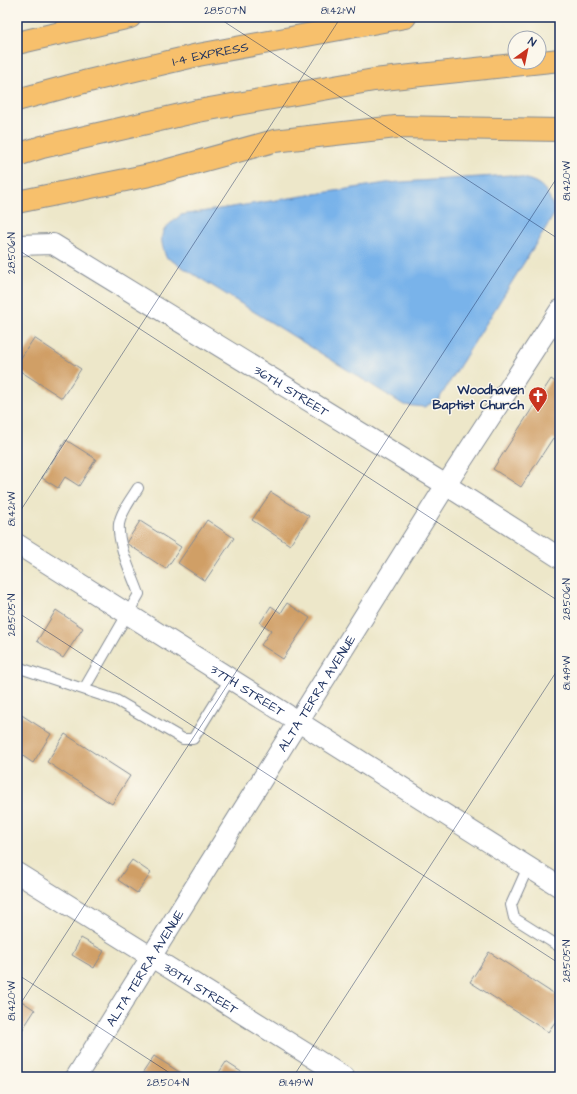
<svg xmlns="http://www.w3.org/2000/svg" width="577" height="1094" font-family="'Architects Daughter',sans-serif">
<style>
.water{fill:#79b3ea;stroke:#4a71a4}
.building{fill:#d09f66}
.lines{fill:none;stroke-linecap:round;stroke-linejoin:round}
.service-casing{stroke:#848b94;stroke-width:12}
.minor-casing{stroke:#848b94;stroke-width:22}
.motorway-casing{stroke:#848b94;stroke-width:24}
.service{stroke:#fff;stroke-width:10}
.minor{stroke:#fff;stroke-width:20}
.motorway{stroke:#f7c06c;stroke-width:22}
.ticks{fill:none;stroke:#1b2f5e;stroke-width:1;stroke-opacity:0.45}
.labels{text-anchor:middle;stroke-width:3;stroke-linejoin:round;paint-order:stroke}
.street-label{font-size:13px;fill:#1b2f5e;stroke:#fbf7ec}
.poi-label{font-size:13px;font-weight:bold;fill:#1b2f5e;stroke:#fbf7ec;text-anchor:end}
.neatline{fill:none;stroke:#1b2f5e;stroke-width:1.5}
.ticks-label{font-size:10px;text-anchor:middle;fill:#1b2f5e}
</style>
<rect width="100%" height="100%" fill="#fbf7ec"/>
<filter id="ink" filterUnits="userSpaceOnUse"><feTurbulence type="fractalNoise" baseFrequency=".025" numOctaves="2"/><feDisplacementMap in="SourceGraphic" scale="8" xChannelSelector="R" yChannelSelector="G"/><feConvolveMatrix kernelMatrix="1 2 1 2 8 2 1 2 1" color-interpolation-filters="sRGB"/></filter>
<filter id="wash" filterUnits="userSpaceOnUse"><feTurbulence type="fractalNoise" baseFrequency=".012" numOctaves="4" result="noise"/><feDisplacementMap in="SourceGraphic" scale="16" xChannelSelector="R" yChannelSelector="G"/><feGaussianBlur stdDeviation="0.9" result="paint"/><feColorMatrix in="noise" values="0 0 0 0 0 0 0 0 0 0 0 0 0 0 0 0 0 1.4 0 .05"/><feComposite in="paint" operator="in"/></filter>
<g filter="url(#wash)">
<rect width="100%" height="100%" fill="#ede7c9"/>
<!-- water -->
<path class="water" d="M511,175C540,182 546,183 555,213L439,399L424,407L404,405L166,257C157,232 162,230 181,215L386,183Z"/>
<g id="blocks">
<!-- building -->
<path class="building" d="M34,338L81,369L62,398L17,369V364Z
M551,379L560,385V443L553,438L521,487L493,469Z
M66,440L96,459L79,486L65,477L58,488L42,478Z
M271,492L309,516L290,545L252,520Z
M207,520L234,538L205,581L178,563Z
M140,521L181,547L166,569L126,543Z
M287,603L310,618L283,659L261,645L271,630L260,623L271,606L281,613Z
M56,610L83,628L63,658L37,641Z
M17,712L51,734L33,763L17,752Z
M65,734L130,776L112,804L47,762Z
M132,860L151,873L137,893L118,880Z
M81,938L104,951L94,968L72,955Z
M489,952L560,998V1015L548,1032L470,982Z
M17,998L35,1010L17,1038Z
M154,1056L184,1075L183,1077H140Z
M226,1062L249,1077H216Z"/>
</g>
</g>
<g filter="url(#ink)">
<use href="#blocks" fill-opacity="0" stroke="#848b94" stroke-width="1"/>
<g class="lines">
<defs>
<path id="service" d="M17,667L116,700L183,739H193L230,679
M84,689L139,594C132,574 117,545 119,524C121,512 131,499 138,488
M528,867L511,905L514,918L560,947"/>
<g id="minor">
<path id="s1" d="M17,245L53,244L446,485L560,558"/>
<path id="s2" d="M17,544L560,887"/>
<path id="s3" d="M17,873L344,1077"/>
<path id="s4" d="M76,1077L446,485L560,310"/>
</g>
<g id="motorway">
<path d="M17,43L130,17"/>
<path id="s5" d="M17,100L84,82L198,55L405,17"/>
<path d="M17,155L42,147L198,111L374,80L560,60"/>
<path d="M17,202L150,175L274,141L396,127L560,130"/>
</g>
</defs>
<!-- service casing -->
<use href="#service" class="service-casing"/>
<!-- minor casing -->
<use href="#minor" class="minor-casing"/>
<!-- motorway casing -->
<use href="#motorway" class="motorway-casing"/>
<!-- service -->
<use href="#service" class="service"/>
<!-- minor -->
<use href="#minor" class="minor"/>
<!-- motorway -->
<use href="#motorway" class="motorway"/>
</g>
</g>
<!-- ticks -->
<path class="ticks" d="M217,17L560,240M17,24L21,17M17,249L560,602M17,516L341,17M17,612L560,964M17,974L176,1077M17,1009L560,173M293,1077L560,666"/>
<!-- icons -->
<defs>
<symbol id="church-pin" viewBox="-11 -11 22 30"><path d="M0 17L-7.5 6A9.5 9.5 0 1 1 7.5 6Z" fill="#c8321e" stroke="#fbf7ec"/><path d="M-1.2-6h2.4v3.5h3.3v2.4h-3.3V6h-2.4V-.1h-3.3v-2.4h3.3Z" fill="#fff"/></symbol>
</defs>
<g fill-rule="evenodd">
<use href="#church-pin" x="527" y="385" width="22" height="30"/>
</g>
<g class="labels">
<!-- street labels -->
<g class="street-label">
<text dy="5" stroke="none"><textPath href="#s5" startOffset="199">I-4 EXPRESS</textPath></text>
<text dy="5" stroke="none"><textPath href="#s1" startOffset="316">36TH STREET</textPath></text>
<text dy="5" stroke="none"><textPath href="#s2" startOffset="273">37TH STREET</textPath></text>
<text dy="5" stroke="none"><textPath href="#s4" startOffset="453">ALTA TERRA AVENUE</textPath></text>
<text dy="5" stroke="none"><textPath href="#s4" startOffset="129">ALTA TERRA AVENUE</textPath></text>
<text dy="5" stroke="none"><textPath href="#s3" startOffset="217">38TH STREET</textPath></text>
</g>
<!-- poi labels -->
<g class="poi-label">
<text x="524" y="394">Woodhaven<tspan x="524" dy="15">Baptist Church</tspan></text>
</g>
</g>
<!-- margin -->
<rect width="577" height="1094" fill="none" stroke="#fbf7ec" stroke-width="44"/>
<!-- north arrow -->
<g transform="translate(527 50) rotate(33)"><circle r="19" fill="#fbf7ec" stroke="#a1a7b3"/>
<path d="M0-3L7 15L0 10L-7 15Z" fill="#c8321e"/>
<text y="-6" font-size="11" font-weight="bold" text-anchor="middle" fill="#1b2f5e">N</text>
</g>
<rect x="22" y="22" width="533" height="1050" class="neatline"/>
<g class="ticks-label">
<text x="225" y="14">28.507°N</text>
<text x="338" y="14">81.421°W</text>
<text transform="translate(566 181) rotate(-90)" y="4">81.420°W</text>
<text transform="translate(11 253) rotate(-90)" y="4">28.506°N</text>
<text transform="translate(11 509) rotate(-90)" y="4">81.421°W</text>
<text transform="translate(566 599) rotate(-90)" y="4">28.506°N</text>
<text transform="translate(11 615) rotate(-90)" y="4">28.505°N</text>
<text transform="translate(566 673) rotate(-90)" y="4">81.419°W</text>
<text transform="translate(566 961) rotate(-90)" y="4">28.505°N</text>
<text transform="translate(11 1001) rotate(-90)" y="4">81.420°W</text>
<text x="168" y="1086">28.504°N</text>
<text x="296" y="1086">81.419°W</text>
</g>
</svg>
